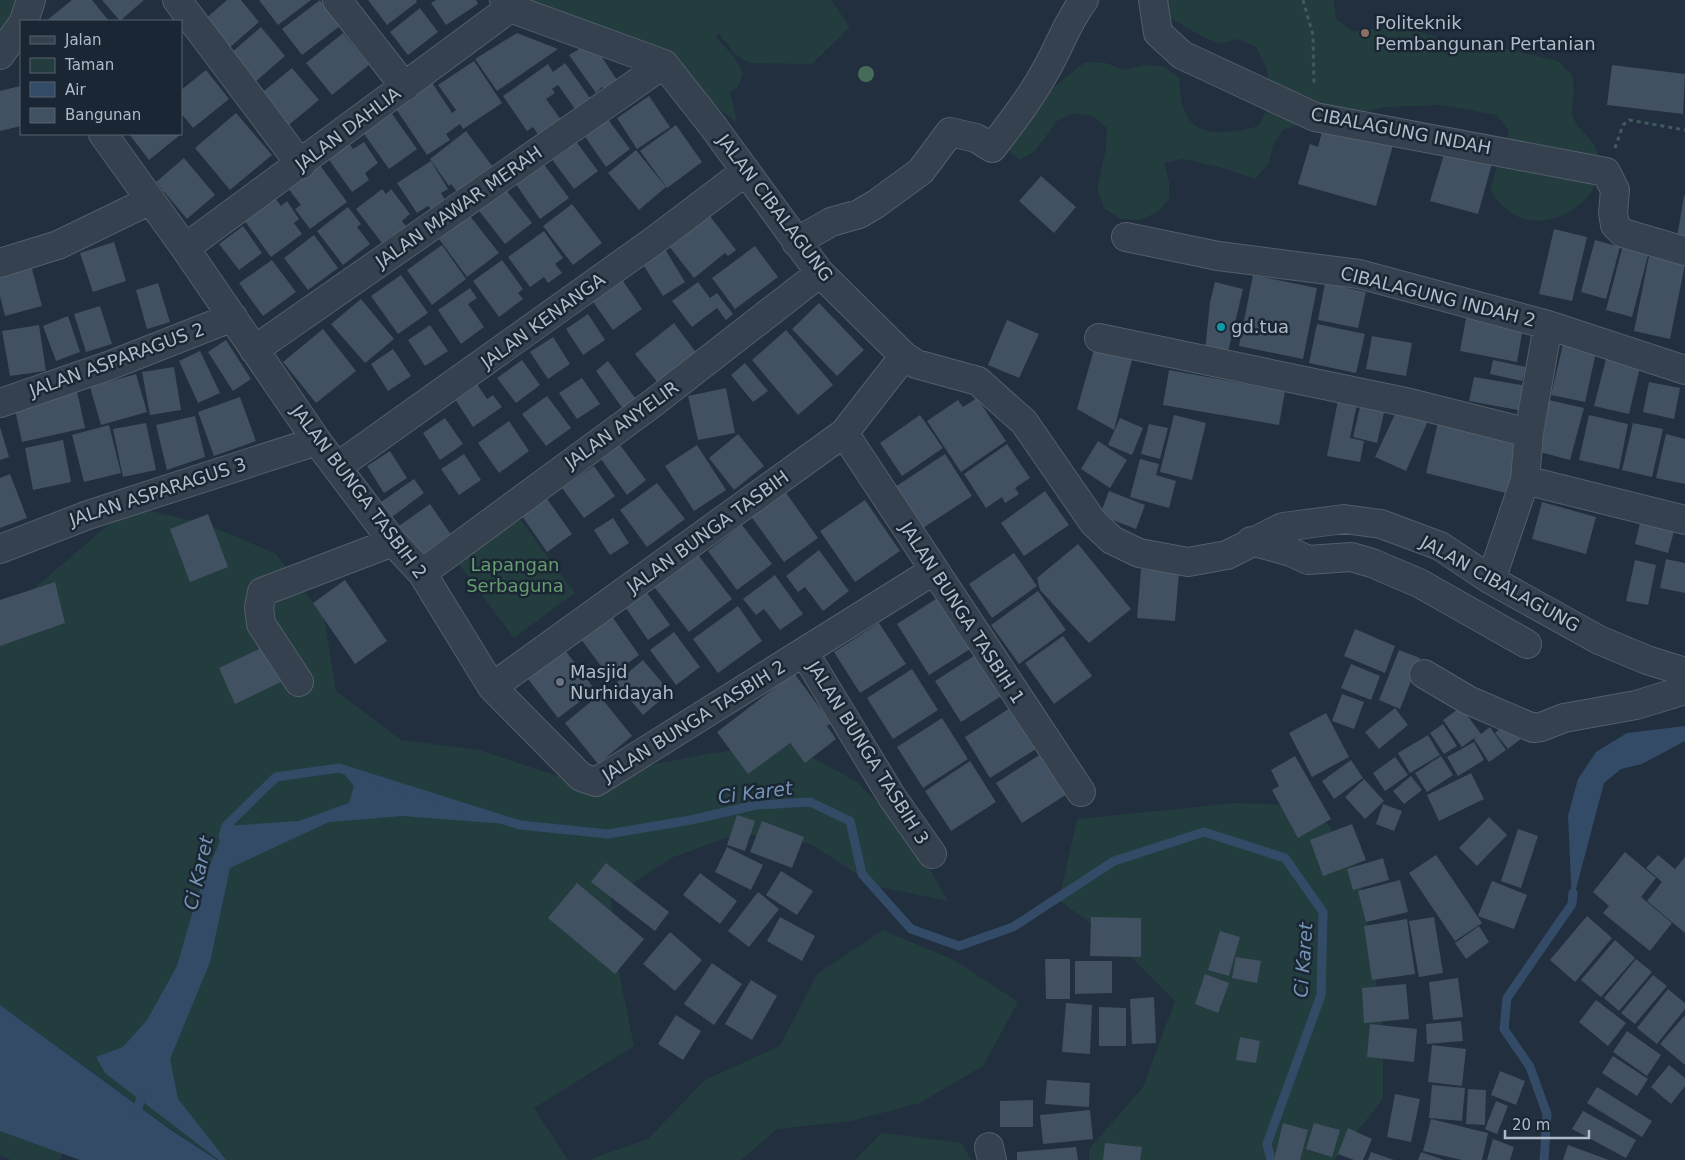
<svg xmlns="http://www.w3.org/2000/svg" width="1685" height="1160" font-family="'DejaVu Sans',sans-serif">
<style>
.green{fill:#233d3f}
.water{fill:#334b67}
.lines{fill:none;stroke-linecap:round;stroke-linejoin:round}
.stream{stroke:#334b67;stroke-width:9}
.building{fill:#415162}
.street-casing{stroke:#535e6c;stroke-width:30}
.path{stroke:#415a5c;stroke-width:3;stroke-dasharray:4 4;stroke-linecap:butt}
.street{stroke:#35414e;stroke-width:28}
.tree{fill:#466c59}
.education-dot{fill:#8d6e63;stroke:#1a2633;stroke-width:2}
.culture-dot{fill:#0f9aa8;stroke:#1a2633;stroke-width:2}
.worship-dot{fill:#6b7280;stroke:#1a2633;stroke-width:2}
.labels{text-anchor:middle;stroke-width:5;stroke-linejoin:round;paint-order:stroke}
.poi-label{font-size:18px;fill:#b0bbc9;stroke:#1a2633;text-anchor:start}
.street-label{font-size:18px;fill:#b0bbc9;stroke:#1a2633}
.park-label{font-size:18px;fill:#659d6f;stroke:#1a2633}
.water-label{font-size:19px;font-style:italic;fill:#7594b4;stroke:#1a2633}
</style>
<rect width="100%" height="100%" fill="#212f3e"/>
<!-- green -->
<path class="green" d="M0,0H35L0,55Z
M504,0H831L850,27L812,64L750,63L736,55L718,33L716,37L734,57L743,73L738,87L730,92L737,123L664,64Z
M1167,0H1334L1336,19L1352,31L1393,27L1414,30L1454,43L1495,46L1558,61L1572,75C1573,81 1574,87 1574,94C1574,100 1571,107 1572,112C1574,128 1589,134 1595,147C1611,181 1580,215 1546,220C1519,224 1505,211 1490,190C1495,170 1504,152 1509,131L1496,115L1442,105L1386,107L1368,111L1355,120L1301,124L1283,130L1273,145L1269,163L1255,179L1219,167L1182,159L1164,163L1169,181V199L1158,212L1140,220L1120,219L1104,208L1097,189L1106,148L1107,128L1092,116L1074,113L1057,121L1035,151L1020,160L1005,147L1036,102L1085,62L1106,63L1124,70L1144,65L1163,66L1179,78C1180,89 1180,101 1185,112C1197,140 1235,133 1258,126L1268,107L1270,87L1266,67L1256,47L1238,39L1221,44L1203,37L1170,18Z
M130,506L206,524L276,554L324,617L336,691L401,740L480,750L557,776L635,768L712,753L789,744L857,782L911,837L948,901L875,886L811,844L739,833L671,858L611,898L619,973L634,1046L534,1108L568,1160H217L164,1124L0,1005V611L6,613Z
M515,513L575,593L514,638L455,559Z
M1236,803L1315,806L1359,869L1383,1028V1099L1334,1160H1089V1149L1143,1087L1175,1001L1120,946L1059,900L1077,819Z
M883,930L954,960L1018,1002L983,1066L920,1103L851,1121L777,1129L741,1160H588L648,1139L705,1080L780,1046L817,974Z
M0,1100L59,1138L62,1158L58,1160H11L0,1155Z
M882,1133L962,1143L971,1160H855Z"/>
<!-- water -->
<path class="water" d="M1685,726V741L1642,764L1621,769L1604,783L1572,904L1568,816L1578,779L1596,752L1627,733Z
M339,768L520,825L403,816L329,822L230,868L210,962L170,1059L178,1099L226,1160H219L105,1073L96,1057L123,1047L147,1020L177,966L197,897L226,826L299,821L349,803L354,786Z
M0,1005L171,1130L217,1160H80L0,1131Z"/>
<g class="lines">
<!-- stream -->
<path class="stream" d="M223,837L226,826L276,777L339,768L520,825L608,834L691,820L756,805L810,802L850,821L862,874L911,929L959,946L1013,927L1114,861L1204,832L1285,858L1323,912L1321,995L1267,1144L1271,1160
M136,1117L143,1089
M1544,1160L1547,1114L1530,1067L1504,1029L1507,998L1572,904L1573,893"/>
</g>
<!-- building -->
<path class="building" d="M72,0H92L109,21H46Z
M102,0H144L120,21Z
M227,0H241L259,22L228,49L204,20Z
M259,0H311L278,25Z
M320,0L340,26L302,55L282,29Z
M368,0H416L417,2L387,25Z
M436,0H476L478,4L446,25L431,3Z
M420,8L438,32L408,55L390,32Z
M261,27L285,56L254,83L230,54Z
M343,33L369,65L332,95L306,63Z
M517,33L558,49L497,91L475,59Z
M583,47L601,56L619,83L606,92L602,87L596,93L569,55Z
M474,61L502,103L463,129L460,124L446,134L450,140L427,155L394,106L431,81L452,113L456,110L438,85Z
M565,63L590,98L575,109L558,85L552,89L555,93L546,99L564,124L541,139L533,127L527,131L503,96L548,64L553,72Z
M1612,65L1685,74L1683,114L1607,105Z
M292,68L319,100L285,128L259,95Z
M206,70L229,99L193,128L181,113V90Z
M20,86L21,126L0,131V91Z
M649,96L670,127L637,149L617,118Z
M390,111L417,149L389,169L362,131Z
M236,113L272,155L230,190L195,148Z
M607,118L630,149L606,167L584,135Z
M1324,124L1393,145L1376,206L1298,184L1310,144L1318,147Z
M676,125L702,162L667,188L640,151Z
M466,131L499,175L488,184L481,174L457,192L451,184L449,186L430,159Z
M129,134H178L180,135L149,160Z
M575,140L598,171L574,189L551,158Z
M348,142L353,149L364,142L378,163L365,173L369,180L352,192L327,157Z
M1446,148L1493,160L1478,214L1430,201Z
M636,150L666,187L639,210L608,173Z
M184,158L215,195L187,219L156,182Z
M431,161L448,189L441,193L445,200L431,209L428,206L417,213L397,183Z
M543,163L569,198L540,219L515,183Z
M319,164L347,202L310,229L295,209L301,205L287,187Z
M1041,176L1076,207L1054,233L1019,201Z
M503,186L532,223L505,244L476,207Z
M382,189L386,194L391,189L410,214L402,221L408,229L395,239L392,235L382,243L356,209Z
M1684,196H1685V238L1677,237Z
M275,198L281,206L287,201L299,219L294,223L302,234L271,257L244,220Z
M572,204L602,243L573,265L543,226Z
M348,207L361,224L357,227L370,244L343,265L317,231Z
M709,215L736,250L728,256L725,253L694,278L669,246Z
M470,216L499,253L467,277L439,239Z
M243,226L262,253L239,270L219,244Z
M1554,229L1587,237L1572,301L1539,294Z
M544,231L563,258L555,264L562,273L548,283L544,277L530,287L508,257Z
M314,235L338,268L308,290L284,258Z
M1595,240L1620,247L1606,299L1581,292Z
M1624,241L1650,248L1632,317L1606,310Z
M114,242L126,281L93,292L80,253Z
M442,245L466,279L432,305L407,270Z
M755,246L778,277L735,309L712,278Z
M665,249L685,282L663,296L642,263Z
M1649,256L1685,264L1670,339L1634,331Z
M272,260L296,292L263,316L239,283Z
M502,260L523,289L518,293L523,299L499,317L473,281Z
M31,265L42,306L5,316L0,296V273Z
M401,275L428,313L398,334L371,296Z
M1253,275L1317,288L1303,359L1239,346Z
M621,278L642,309L613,330L591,299Z
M698,282L710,298L717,293L733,314L726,320L717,308L692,327L672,301Z
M1215,282L1243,289L1228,352L1205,351L1210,302Z
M158,283L170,322L147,329L136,290Z
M1325,283L1366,292L1358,328L1318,320Z
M470,288L477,298L468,304L484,327L461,344L438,310Z
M361,299L394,339L365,363L331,324Z
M819,303L864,350L837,376L792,329Z
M100,306L112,344L86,352L74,314Z
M588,314L605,340L583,355L566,329Z
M68,316L80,352L56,361L43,326Z
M1466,318L1523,328L1517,362L1460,351Z
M1007,320L1039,334L1019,378L988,365Z
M674,323L698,355L658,383L635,354Z
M1317,324L1365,334L1356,373L1309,363Z
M39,325L46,371L10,376L2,331Z
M430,325L448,351L425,366L408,340Z
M323,329L356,371L316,403L283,362Z
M786,330L833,385L798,415L752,360Z
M1372,336L1412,343L1406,376L1366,369Z
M553,337L570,364L548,379L530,352Z
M226,340L251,379L233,391L208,352Z
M1564,340L1597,348L1585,402L1551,395Z
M1095,346L1134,352L1114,430L1077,409Z
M393,349L411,376L388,391L371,364Z
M200,351L220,393L198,403L179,361Z
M1606,359L1640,367L1629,414L1594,406Z
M522,360L540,385L516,403L497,378Z
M1493,360L1526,367L1522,381L1490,374Z
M608,361L641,406L628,416L596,371Z
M745,363L768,391L753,402L731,375Z
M174,367L181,410L150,415L142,372Z
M1169,370L1285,391L1279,425L1163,405Z
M136,374L147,412L101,425L90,387Z
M1474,377L1528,386L1523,411L1469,401Z
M582,378L600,404L577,419L559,393Z
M1649,382L1680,388L1674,419L1643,412Z
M477,384L487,399L493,395L502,407L473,427L455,399Z
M726,388L735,433L698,440L688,396Z
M77,391L85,428L22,442L14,405Z
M1339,395L1358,399L1350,438L1364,441L1360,462L1327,456Z
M547,396L571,428L546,446L522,414Z
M240,397L256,441L214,456L198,412Z
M977,398L1006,441L961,472L927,421L958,400L963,407Z
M1362,399L1386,404L1377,443L1353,437Z
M1549,400L1584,408L1570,460L1536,451Z
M1398,408L1428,421L1406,471L1375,457Z
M1440,414L1525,434L1510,494L1426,473Z
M920,415L943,448L902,476L880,443Z
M1174,415L1206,423L1192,480L1160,472Z
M1589,415L1628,424L1619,469L1579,460Z
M195,416L205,457L167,470L156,425Z
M445,418L463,444L440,460L423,433Z
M1120,418L1143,428L1132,455L1108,445Z
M509,421L529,451L499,473L478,443Z
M146,423L156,470L123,477L113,429Z
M1633,423L1663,429L1652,477L1622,470Z
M1149,424L1168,428L1160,459L1141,454Z
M109,425L121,473L84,482L72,435Z
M0,427L9,457L0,460Z
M738,434L764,466L734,490L709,458Z
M1666,434L1685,439V484L1656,478Z
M63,440L71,482L33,490L25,448Z
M1098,441L1127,460L1110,488L1081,469Z
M1007,444L1030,478L1015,488L1019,494L1005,503L1002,497L986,508L964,474Z
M620,445L646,480L627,495L601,459Z
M697,445L726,490L694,511L665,466Z
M390,451L407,478L384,493L367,466Z
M464,454L481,480L459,495L441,469Z
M945,454L972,496L923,528L895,487Z
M1140,459L1159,464L1156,475L1176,481L1169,508L1130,497Z
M594,466L615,496L584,518L562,488Z
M10,474L27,518L0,528V478Z
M414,479L424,493L392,517L381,502Z
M657,483L685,519L647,547L620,510Z
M784,490L818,538L784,562L750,515Z
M1045,491L1069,525L1024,556L1001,523Z
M1109,491L1145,505L1136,529L1100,515Z
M545,496L572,534L547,552L520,513Z
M865,500L900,551L855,582L820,531Z
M1542,502L1596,517L1586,554L1532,539Z
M430,504L454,539L420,563L396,528Z
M208,514L228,567L190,582L170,529Z
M613,518L629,543L610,555L594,530Z
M1641,519L1675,528L1668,553L1635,544Z
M742,525L772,564L737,590L708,551Z
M1078,544L1131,609L1089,643L1040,590L1037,578Z
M692,547L732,599L689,632L649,580Z
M819,550L849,591L823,611L805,587L798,592L786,576Z
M1014,553L1037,586L992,618L969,584Z
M1666,559L1685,563V593L1660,588Z
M1635,560L1656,565L1648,605L1626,601Z
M1141,569L1179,572L1175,621L1137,618Z
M775,575L803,614L780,630L764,609L756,615L743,599Z
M345,580L387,641L355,664L313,603Z
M55,582L65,623L0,646V600Z
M642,586L670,625L648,640L621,601Z
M1038,591L1066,630L1019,664L991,625Z
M942,595L975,646L929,675L897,624Z
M738,606L762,641L718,673L693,639Z
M606,608L639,655L609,677L575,631Z
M879,623L906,664L860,693L834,652Z
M1355,629L1395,646L1385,673L1344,656Z
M674,632L700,667L676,685L650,650Z
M1063,636L1092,676L1054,704L1025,663Z
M270,644L287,679L235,704L219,668Z
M562,646L595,690L558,718L525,675Z
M1399,650L1420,658L1400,709L1379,700Z
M980,652L1006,693L961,722L935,681Z
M643,660L670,692L643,715L616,683Z
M1351,664L1380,676L1371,700L1341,688Z
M912,669L938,710L893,739L867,698Z
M794,673L831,723L827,726L836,739L805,763L790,743L748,774L717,732Z
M1342,694L1364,702L1354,729L1332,721Z
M599,695L632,736L598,764L565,723Z
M1461,707L1481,734L1490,727L1506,750L1489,762L1474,739L1477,736L1462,747L1443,720Z
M1010,708L1036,749L990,778L965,737Z
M1395,708L1408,725L1379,749L1365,732Z
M1326,713L1349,757L1312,777L1289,733Z
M942,718L968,759L923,788L897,747Z
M1509,721L1522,738L1508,749L1495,733Z
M1443,724L1457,746L1444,754L1430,733Z
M1428,735L1440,755L1410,773L1398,753Z
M1474,742L1484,760L1458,776L1447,757Z
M1041,754L1067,794L1022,823L996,783Z
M1295,756L1331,819L1298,838L1272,790L1279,786L1271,770Z
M1441,756L1453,775L1427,792L1415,773Z
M1395,757L1408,775L1385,791L1373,773Z
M1351,760L1363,778L1334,799L1322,781Z
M970,761L996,802L951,831L925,791Z
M1471,773L1484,799L1439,821L1427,795Z
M1411,776L1422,790L1404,804L1393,791Z
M1364,779L1384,801L1365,819L1345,797Z
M1383,804L1402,811L1394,831L1376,824Z
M737,815L755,821L745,851L727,845Z
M1489,817L1507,835L1477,866L1459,848Z
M762,821L804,837L792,868L750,852Z
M1352,824L1366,860L1323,876L1310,840Z
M1518,829L1538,836L1521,888L1501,881Z
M727,847L763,865L751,890L715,872Z
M1625,852L1656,878L1641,897L1672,923L1650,951L1603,913L1609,906L1593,892Z
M1436,855L1482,923L1455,941L1409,873Z
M1658,855L1675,869L1685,857V933L1647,901L1662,882L1646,868Z
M1383,858L1389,880L1353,890L1347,869Z
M606,863L669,912L655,931L591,882Z
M781,871L813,891L797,915L766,895Z
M700,873L737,901L720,924L683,895Z
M1400,880L1408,912L1366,922L1358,891Z
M1492,881L1527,895L1514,929L1478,916Z
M577,883L644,939L615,974L548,918Z
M758,892L779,909L749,947L728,931Z
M1587,916L1612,938L1575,982L1550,960Z
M780,917L815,936L802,961L767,941Z
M1091,917L1141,918V957L1090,956Z
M1434,917L1443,973L1419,977L1409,921Z
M1407,919L1415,974L1372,980L1364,926Z
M1479,926L1489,942L1466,959L1455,943Z
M1220,931L1240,937L1229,976L1208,970Z
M670,932L702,960L675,991L643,964Z
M1615,940L1635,958L1601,997L1581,980Z
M1236,957L1261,961L1257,983L1232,978Z
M1045,959H1070V999H1046Z
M1636,959L1652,972L1619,1011L1604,998Z
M1075,961H1112V993L1075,994Z
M712,963L742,984L714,1025L684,1004Z
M1205,974L1229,983L1218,1013L1195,1004Z
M1653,975L1667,986L1635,1024L1621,1013Z
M1458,978L1463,1017L1433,1020L1429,982Z
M751,980L777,996L752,1040L725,1024Z
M1406,984L1409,1019L1364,1023L1362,988Z
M1668,989L1685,1003V1009L1657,1044L1637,1028Z
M1154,997L1156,1043L1132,1044L1130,999Z
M1596,1000L1626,1023L1608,1046L1579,1022Z
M1066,1003L1092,1005L1090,1054L1062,1052Z
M1099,1007L1126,1008V1046H1099Z
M676,1015L701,1031L683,1060L658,1044Z
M1684,1016L1685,1017V1065L1660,1044Z
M1461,1021L1463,1041L1427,1044L1426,1024Z
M1370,1024L1417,1029L1414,1062L1367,1057Z
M1627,1031L1661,1055L1647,1076L1613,1052Z
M1240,1037L1260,1041L1256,1063L1236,1060Z
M1432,1045L1466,1049L1462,1086L1428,1082Z
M1613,1056L1648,1079L1637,1096L1602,1073Z
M1669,1065L1685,1078V1086L1671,1104L1651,1087Z
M1500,1071L1525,1081L1516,1105L1491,1095Z
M1047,1080L1090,1083L1089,1107L1045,1104Z
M1432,1085L1465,1088L1462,1121L1429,1118Z
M1597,1087L1652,1121L1642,1137L1587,1103Z
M1468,1089L1486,1090L1485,1125L1466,1124Z
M1395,1094L1420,1099L1411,1142L1387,1137Z
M1033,1100V1127H1000V1101Z
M1496,1101L1508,1106L1497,1134L1485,1129Z
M1090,1110L1093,1139L1043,1144L1040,1115Z
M1583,1111L1636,1140L1626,1158L1572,1129Z
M1431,1119L1488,1133L1482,1160H1462L1423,1151Z
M1283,1123L1308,1130L1300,1160H1274Z
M1314,1123L1340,1130L1332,1157L1306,1149Z
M1348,1128L1372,1139L1363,1160H1354L1338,1154Z
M1493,1139L1514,1147L1510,1160H1487Z
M1105,1143L1142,1147L1140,1160H1103Z
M1568,1145L1609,1160H1563Z
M1076,1147L1078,1160H1017V1152Z
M1371,1152L1394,1160H1368Z
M1421,1152L1444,1160H1418Z"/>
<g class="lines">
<defs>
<path id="street" d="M177,0L301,165
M337,0L405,87
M504,0L510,8L664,64L712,125L820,273L904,356L916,364L978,381L1024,422L1093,522L1112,540L1139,553L1188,562L1227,555L1283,527L1344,519L1381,524L1440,546L1491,580L1599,640L1647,660L1685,672
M1153,0L1158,33L1182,55L1315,117L1606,172L1615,190L1613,213L1615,225L1623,233L1685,251
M24,21L31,0
M0,55L21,26
M103,134L185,248L317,441L393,542L422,573L492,687L581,777L596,782L933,571
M1126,237L1218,256L1359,274L1548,325L1685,370
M796,242L831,222L859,214L876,204L921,171L950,132L976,138L992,148C1012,122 1032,96 1047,68C1060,45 1068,21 1084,0
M185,248L510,8
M0,263L58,245L151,200
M1099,338L1410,403L1529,433
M254,350L664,64
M0,403L111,365L233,317
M844,433L1081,792
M337,467L655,240L746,171
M1525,480L1685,520
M1251,541L1291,552L1308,560L1351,557L1372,563L1419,583L1527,644
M0,549L88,515L317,441
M422,573L653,403L820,273
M1491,580L1525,480L1529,433L1548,325
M804,652L892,797L932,854
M1424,674L1468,700L1533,728L1541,727L1564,718L1636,705L1685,690
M299,682L261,624L259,607L262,592L393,542
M492,687L844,433L904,356
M989,1147L992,1160"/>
</defs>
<!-- street casing -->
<use href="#street" class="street-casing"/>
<!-- path -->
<path class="path" d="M1303,0L1313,35L1314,86
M1615,148L1623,125L1629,120L1685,130"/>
<!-- street -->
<use href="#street" class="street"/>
</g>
<!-- trees -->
<circle class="tree" cx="866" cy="74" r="8"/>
<!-- markers -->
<circle class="education-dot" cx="1365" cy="33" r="5"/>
<circle class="culture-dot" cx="1221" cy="327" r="5"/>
<circle class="worship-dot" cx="560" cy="682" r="5"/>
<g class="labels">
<!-- poi labels -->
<g class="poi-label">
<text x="1375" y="29">Politeknik<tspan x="1375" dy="21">Pembangunan Pertanian</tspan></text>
<text x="1231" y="333">gd.tua</text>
<text x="570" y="678">Masjid<tspan x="570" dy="21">Nurhidayah</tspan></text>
</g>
<!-- street labels -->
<g class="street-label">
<text transform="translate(348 129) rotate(-37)" y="6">JALAN DAHLIA</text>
<text transform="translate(1401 131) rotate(11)" y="6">CIBALAGUNG INDAH</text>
<text transform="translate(459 207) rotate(-35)" y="6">JALAN MAWAR MERAH</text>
<text transform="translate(775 208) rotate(53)" y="6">JALAN CIBALAGUNG</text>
<text transform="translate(1438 297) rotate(14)" y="6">CIBALAGUNG INDAH 2</text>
<text transform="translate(543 321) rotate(-36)" y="6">JALAN KENANGA</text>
<text transform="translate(117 360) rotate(-20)" y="6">JALAN ASPARAGUS 2</text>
<text transform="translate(622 425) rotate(-36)" y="6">JALAN ANYELIR</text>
<text transform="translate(158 492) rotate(-18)" y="6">JALAN ASPARAGUS 3</text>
<text transform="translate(359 492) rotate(53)" y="6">JALAN BUNGA TASBIH 2</text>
<text transform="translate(708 532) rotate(-36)" y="6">JALAN BUNGA TASBIH</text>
<text transform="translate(1500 584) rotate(29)" y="6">JALAN CIBALAGUNG</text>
<text transform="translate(962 613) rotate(57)" y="6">JALAN BUNGA TASBIH 1</text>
<text transform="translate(694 721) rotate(-32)" y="6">JALAN BUNGA TASBIH 2</text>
<text transform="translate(868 753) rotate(58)" y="6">JALAN BUNGA TASBIH 3</text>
</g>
<!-- park labels -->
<g class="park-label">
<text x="515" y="571">Lapangan<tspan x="515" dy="21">Serbaguna</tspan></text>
</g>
<!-- water labels -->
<g class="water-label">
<text transform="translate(755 792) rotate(-7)" y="7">Ci Karet</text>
<text transform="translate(198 873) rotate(-77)" y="7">Ci Karet</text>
<text transform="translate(1303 960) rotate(-86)" y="7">Ci Karet</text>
</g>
</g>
<!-- legend -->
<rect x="20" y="20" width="162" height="115" fill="#1a2633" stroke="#56626f"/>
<rect x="30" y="36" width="25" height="8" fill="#35414e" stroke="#56626f"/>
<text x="65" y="45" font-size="15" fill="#b0bbc9">Jalan</text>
<rect x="30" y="58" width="25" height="15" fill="#233d3f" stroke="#56626f"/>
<text x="65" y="70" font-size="15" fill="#b0bbc9">Taman</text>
<rect x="30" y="82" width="25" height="15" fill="#334b67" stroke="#56626f"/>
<text x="65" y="95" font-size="15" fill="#b0bbc9">Air</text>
<rect x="30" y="108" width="25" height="15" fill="#415162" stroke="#56626f"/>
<text x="65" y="120" font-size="15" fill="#b0bbc9">Bangunan</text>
<!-- scale -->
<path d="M1505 1130v8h84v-8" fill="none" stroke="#b0bbc9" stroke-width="2.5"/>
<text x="1512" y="1130" font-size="15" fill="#b0bbc9" stroke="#1a2633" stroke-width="4" paint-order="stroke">20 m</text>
</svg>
